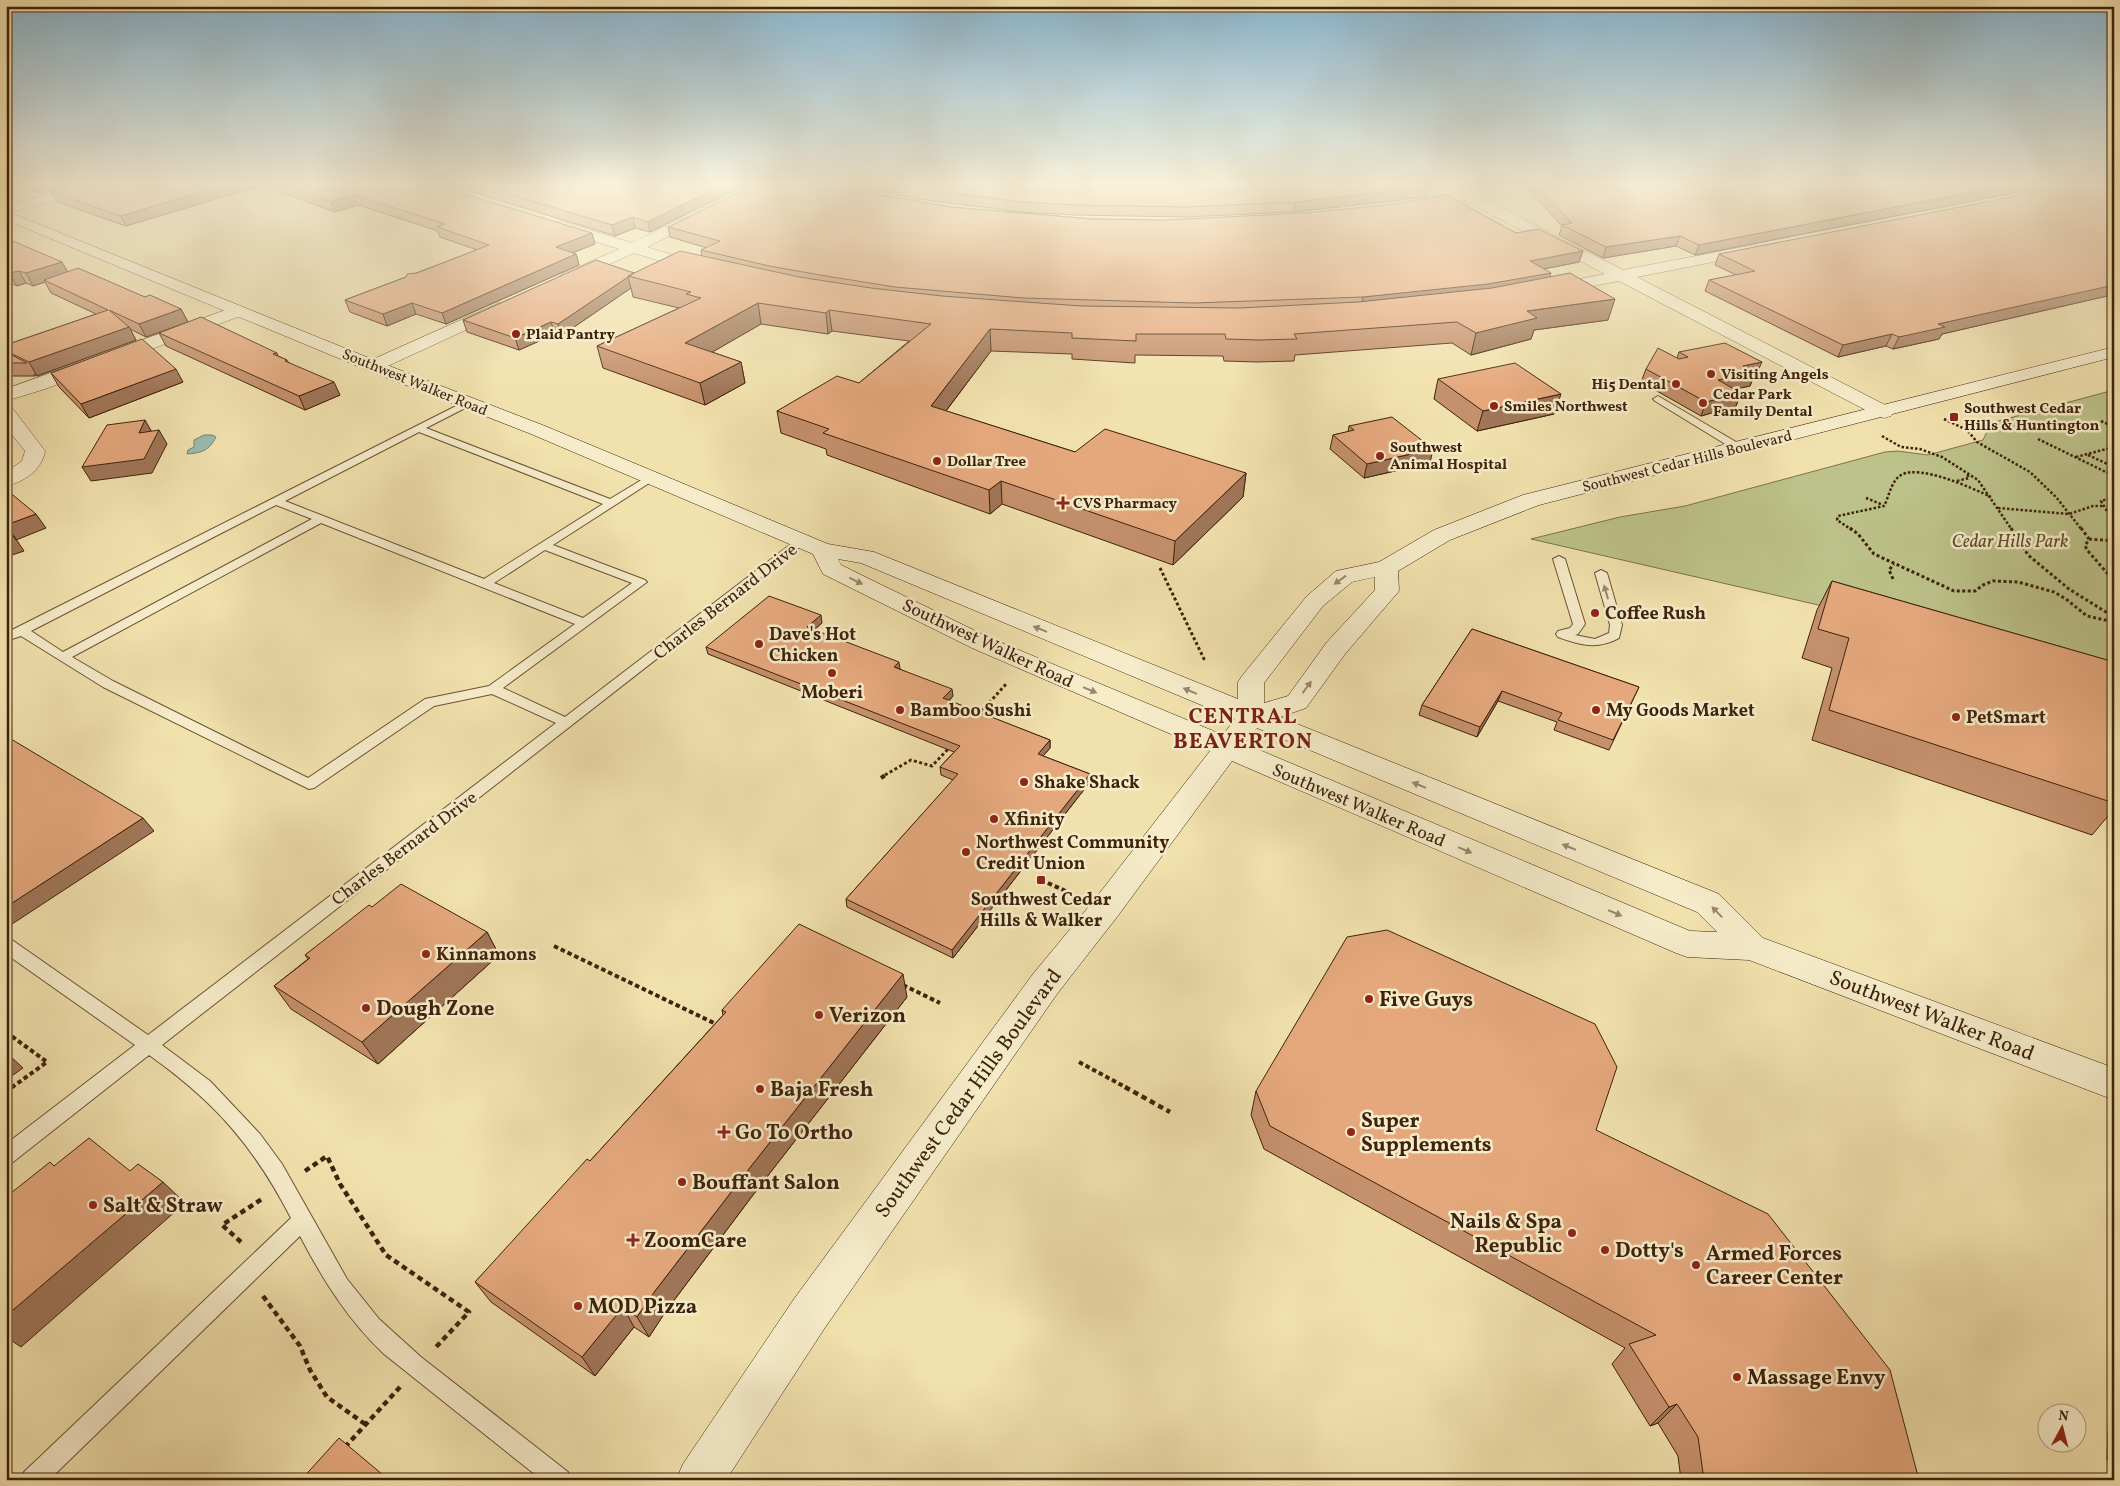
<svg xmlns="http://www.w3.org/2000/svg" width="2120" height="1486" font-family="Vollkorn,serif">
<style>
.green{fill:#bcc289;stroke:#7e724a}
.water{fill:#9bbcb0;stroke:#767e6e}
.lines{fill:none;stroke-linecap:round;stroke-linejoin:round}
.service-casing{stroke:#6c5234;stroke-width:2}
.minor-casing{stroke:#6c5234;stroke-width:1}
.secondary-casing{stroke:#3f220b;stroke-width:1}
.path-far3{stroke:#3f220b;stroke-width:2.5;stroke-dasharray:2.5 2;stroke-linecap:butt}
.path-far2{stroke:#3f220b;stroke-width:3;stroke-dasharray:3 2.5;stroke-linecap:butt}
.path-far1{stroke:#3f220b;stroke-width:4;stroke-dasharray:4.5 3;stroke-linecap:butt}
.path{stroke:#3f220b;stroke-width:4.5;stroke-dasharray:5.5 4;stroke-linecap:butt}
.service{fill:#f6ecca;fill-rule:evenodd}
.minor{fill:#f6ecca;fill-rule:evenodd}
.secondary{fill:#f6ecca;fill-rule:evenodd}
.wall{fill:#c5906c;stroke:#3f220b}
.shaded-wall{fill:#a07658;stroke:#3f220b}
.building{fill:#e5a87d;stroke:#3f220b}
.oneway{fill:#9a876a}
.poi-dot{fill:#8f2418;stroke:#f6ecca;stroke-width:2}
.labels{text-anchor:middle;stroke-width:5;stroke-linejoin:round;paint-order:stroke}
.far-poi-label{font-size:15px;font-weight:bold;fill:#3f220b;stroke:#f6ecca;text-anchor:start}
.far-street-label{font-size:15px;fill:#3f220b;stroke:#f6ecca}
.park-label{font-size:18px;font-style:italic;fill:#5e4a2a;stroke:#f6ecca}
.street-label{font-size:18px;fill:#3f220b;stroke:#f6ecca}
.poi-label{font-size:18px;font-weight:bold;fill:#3f220b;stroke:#f6ecca;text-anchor:start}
.near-poi-label{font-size:21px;font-weight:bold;fill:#3f220b;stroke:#f6ecca;text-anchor:start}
.near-street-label{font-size:21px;fill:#3f220b;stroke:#f6ecca}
.district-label{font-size:22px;font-weight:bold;letter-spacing:1px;fill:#7a1f14;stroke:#f6ecca}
</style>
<rect width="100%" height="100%" fill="#f1e1ad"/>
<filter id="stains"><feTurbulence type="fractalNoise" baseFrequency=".004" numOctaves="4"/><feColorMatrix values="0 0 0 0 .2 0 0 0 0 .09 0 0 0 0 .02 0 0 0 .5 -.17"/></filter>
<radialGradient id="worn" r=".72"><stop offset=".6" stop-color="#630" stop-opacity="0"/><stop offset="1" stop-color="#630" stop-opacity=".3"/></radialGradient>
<!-- green -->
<path class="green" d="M2114,390V673L1531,539L1620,517L1685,506L1885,452L1898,451L1928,455L1983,440L1991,423Z"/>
<!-- water -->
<path class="water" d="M204,435H212L216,437C209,451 201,453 187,454L188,450L194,447V440Z"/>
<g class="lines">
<defs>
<path id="service" d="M1658,396L1743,446L1744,448L1739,451L1735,450L1655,401L1653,399Z
M468,400L471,401V405L426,428L610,499L648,476L652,475L657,478L553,545L645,580L647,582L503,688L565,717L799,538H807L809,540L162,1045L210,1081L260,1134L282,1164L347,1279L379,1319L421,1357L568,1472L571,1480H542L384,1354C348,1320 323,1280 300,1236L49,1480H21L24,1472L291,1218C253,1145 215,1102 149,1055L13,1162L6,1165V1144L135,1045L6,954V939L12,940L148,1035L556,723L492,694L434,706L314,788L309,789L103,687L21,636L6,641V633ZM419,432L603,504L484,579L285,501ZM276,505L312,519L63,652L31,631ZM321,523L575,624L489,686L425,699L308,778L113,681L72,657ZM545,550L632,583L583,618L494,583Z
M1559,556L1565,559L1585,624L1578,634L1575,635L1595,639L1609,633L1610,625L1595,573L1601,570L1607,573L1622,625L1619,638C1597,650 1580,645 1558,637L1556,634L1558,631L1570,628L1573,624L1553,559Z"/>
<path id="minor" d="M88,184H112L110,187L6,213V205Z
M752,184H770L768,187L647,247L708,266L710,269L708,272H696L634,253L574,280H562L560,277L562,274L619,249L553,228L551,225L553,222H563L632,243Z
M1507,184H1540L1533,188L1480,197L1623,270L1754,245L1759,247L1762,250L1759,253L1637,277L1891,408L1894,412L1891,416L1884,418L1877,416L1619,281L1551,294L1545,292L1543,289L1545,286L1605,274L1464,200L1414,208L1409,207L1407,204L1409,201L1455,193L1462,189L1468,191Z
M499,303L505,304L507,308L505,312L379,370L373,371L367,370L364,366L367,362Z
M237,306L243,307L245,311L243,315L45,389L6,401V389Z
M6,407L13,409L45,451C42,470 24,482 6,486V472L22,461L25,451L6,427Z"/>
<path id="secondary" d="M6,211L379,362L545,426L828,544L874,552L1238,699V682L1242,676L1307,596L1336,571L1379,562L1434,530L1523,495L2114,347V357L1539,505L1450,540L1398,571L1399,591L1345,654L1306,708L1280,717L1719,894L1763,938L2114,1068V1100L1749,960L1687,957L1676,953L1232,761L1117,917L1057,994L824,1329L726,1480H676L683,1464L794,1299L1033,974L1095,899L1210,751L972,648L823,574L813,554L531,434L367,370L6,220ZM838,559L861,563L1235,719L1223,735L990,638L841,565ZM1375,577V590L1327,642L1288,696L1264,703V683L1323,606L1352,582ZM1257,728L1697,912L1717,932L1690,931L1245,744Z"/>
</defs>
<!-- service casing -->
<use href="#service" class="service-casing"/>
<!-- minor casing -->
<use href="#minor" class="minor-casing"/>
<!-- secondary casing -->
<use href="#secondary" class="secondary-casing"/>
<!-- path-far3 -->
<path class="path-far3" d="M1944,419L1967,430L1977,442L2030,472L2056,497L2082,530
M2101,421L2114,427
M1882,436L1901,447L1920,449L1942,457L1978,480L2012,530
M2038,439L2114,476
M2088,455L2114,467
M2076,457L2114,447
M1957,481L1969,478L1967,474
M2114,497L2101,501L2107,511L2114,514
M1866,498L1883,505
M1998,508L2069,514L2093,506H2104
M1852,530L1837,520L1838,516L1884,506C1889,497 1891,481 1901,475C1920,464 1972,488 1991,497"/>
<!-- path-far2 -->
<path class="path-far2" d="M1850,528L1858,534L1874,554L1954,591H1975L1983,585L1993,581L2018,582L2054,592L2066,599L2087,616L2114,622
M2011,528L2028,555L2069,589L2114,617
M2081,528L2089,539L2085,546L2088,551L2114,581
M2089,539L2114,541
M1160,568L1205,661
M1893,579L1889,570L1894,564
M978,715L1007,683
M885,775L911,760L932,766L949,748"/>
<!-- path-far1 -->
<path class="path-far1" d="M881,778L887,774
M1041,880L1077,896
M554,946L718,1025
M903,985L940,1003
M6,1032L47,1062L11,1088
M1079,1062L1127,1088"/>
<!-- path -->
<path class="path" d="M1125,1087L1170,1112
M6,1092L13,1087
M305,1171L327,1156L340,1184L386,1255L469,1312L436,1347
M241,1242L222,1225L262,1199
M263,1296L300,1346L310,1370L327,1397L365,1424
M345,1447L400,1387"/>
<!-- service -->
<use href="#service" class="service"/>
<!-- minor -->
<use href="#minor" class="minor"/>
<!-- secondary -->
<use href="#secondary" class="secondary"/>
</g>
<!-- wall -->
<path class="wall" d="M24,184H79L40,194Z
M84,184H432L595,244L572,253L576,254L579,265L446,324L416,314L387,326L350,312L345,300L477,250L440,237L438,231L358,205L335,212L264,186L242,191L126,226L57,202L51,192Z
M446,184H747L650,232L635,228L615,236Z
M845,184H1430L1427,185V196L1401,200L1293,212L1185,217L1076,215L1022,212L918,199Z
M1530,184H2060L1695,255L1676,246L1603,258L1559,235L1562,226L1529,191Z
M881,195L950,207L1092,219L1516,233L1583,251L1579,262L1544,269L1550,277L1608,320L1534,330L1531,339L1471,355L1452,343L1295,355L1294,361L1257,362L1224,361L1223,356L1135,355V363L1072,359V354L991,351L946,411L1075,452L1246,473L1243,497L1173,565L1002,504L990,514L827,455L826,449L781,433L777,411L859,383L909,341L832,331L828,334L761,324L712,352L741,362L745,383L705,405L603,368L597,346L679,308L633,297L631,288L561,336L555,334L519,350L467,332L463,320L634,273L702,256L701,250L707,248L670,237L668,227Z
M6,238L68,272L181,309L188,322L146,337L130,329L136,340L37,376L34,374L35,376H6V345L96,314L51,293L45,282L33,286L26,283L17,286L6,281Z
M1719,254L2108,294L2107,296L1942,334L1939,339L1893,349L1886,346L1838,357L1705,291L1709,280L1736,275L1715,265Z
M159,333L277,353L278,356L287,360L288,362L340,395L305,410L166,346Z
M1679,352L1756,375L1754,376L1750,386L1734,389L1741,393L1736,406L1701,416L1641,382L1646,369L1677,358Z
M51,373L183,382L89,418L59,387Z
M1438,379L1554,414L1477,431L1434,399Z
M1349,426L1430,463L1364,478L1330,449L1333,435L1348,432Z
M1832,581L2114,662V809L2092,835L1812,740L1832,668L1802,658L1817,610Z
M822,623L814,630L900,669L953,696L949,701L1050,740V748L1043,756L1090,774V782L953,958L847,907L846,899L953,780L941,775L940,767L954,752L708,654L706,647Z
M1472,629L1639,687L1609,750L1554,730L1557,722L1498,701L1477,737L1419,715L1422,705Z
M372,907L487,932L499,955L378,1064L291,1009L274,986L308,959L305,955Z
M907,997L759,1187L666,1311L649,1337L634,1327L595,1376L491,1302L475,1282L590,1161L723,1015L722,1010Z
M1256,1091L1596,1130L1919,1480H1681L1678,1456L1658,1423L1650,1426L1612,1364L1625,1348L1264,1149L1251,1115Z
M2114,1270V1463L2107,1460Z"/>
<!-- shaded-wall -->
<path class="shaded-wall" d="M35,184H79L40,194L34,185Z
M228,184H263L264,186L242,191L126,226L121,216Z
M725,184H747L650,232L648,222Z
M2014,184H2060L1695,255L1699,245Z
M1429,186L1427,196L1401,200L1293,212L1295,202Z
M354,195L358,205L335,212L331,202Z
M633,217L635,228L615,236L612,225Z
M592,233L595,244L559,258L556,247Z
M1680,236L1676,246L1603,258L1606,247Z
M1583,251L1579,262L1528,272L1530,261Z
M576,254L579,265L446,324L442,313Z
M62,262L69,274L44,280L45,282L33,286L26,273Z
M19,271L26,283L17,286L9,273Z
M1551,273L1548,284L1361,308L1363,297Z
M628,277L631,288L561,336L558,324Z
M2114,284V293L2108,294L2107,296L1942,334L1939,339L1893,349L1899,337L1938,324Z
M1615,299L1608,320L1534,330L1531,339L1471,355L1476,333L1527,311Z
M412,303L416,314L387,326L383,314Z
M758,303L761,324L690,365L685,343Z
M181,309L188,322L146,337L139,324Z
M829,310L832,331L828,334L826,313Z
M551,322L555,334L519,350L515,338Z
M129,327L136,340L37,376L29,362Z
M990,329L991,351L933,428L931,406Z
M1892,334L1886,346L1838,357L1843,345Z
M741,362L745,383L705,405L700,383Z
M1762,362L1756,375L1754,376L1750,386L1712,394L1718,380L1743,366Z
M176,369L183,382L89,418L81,404Z
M334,382L340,395L305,410L299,396Z
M1741,393L1736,406L1701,416L1706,402Z
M1561,394L1554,414L1477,431L1483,411Z
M145,420L153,434L139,433Z
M159,430L167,444L152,473L91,481L82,467Z
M1433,449L1430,463L1364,478L1367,464Z
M1246,473L1243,497L1173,565L1175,541Z
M1001,481L1002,504L990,514L989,490Z
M36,514L46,528L16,540L6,525Z
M14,536L24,551L6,557V539Z
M821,615L822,623L808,635L807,627Z
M899,662L900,669L894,667Z
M952,689L953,696L943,706V698Z
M1502,691L1498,701L1477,737L1480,727Z
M1050,740V748L1038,762V754Z
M1090,774V782L953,958L952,950Z
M143,818L154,831L6,928V907Z
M487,932L499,955L378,1064L362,1042Z
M903,974L907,997L759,1187L666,1311L649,1337L637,1317L655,1291L752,1165Z
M9,1055L23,1068L6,1080V1057Z
M163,1182L185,1203L21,1347L6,1337V1316Z
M623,1307L634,1327L595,1376L582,1357Z
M1677,1404L1658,1423L1650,1426L1669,1407Z"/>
<!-- building -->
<path class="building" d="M84,184H228L121,216L51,192Z
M282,184H432L592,233L556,247L576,254L442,313L412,303L383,314L345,300L406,277L407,274L417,273L489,245L437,227L445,224L354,195L331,202Z
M475,184H725L648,222L633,217L612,225Z
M756,184H832L881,195L950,207L1092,219L1165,220L1305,213L1395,204L1447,195L1516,233L1539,229L1583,251L1530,261L1551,273L1488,284L1363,297L1194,303L1023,298L895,287L832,277L769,266L701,250L720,241L668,227Z
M892,184H1426L1429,186L1403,190L1295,202L1186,207L1076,205L1022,202L917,189Z
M1534,184H2014L1699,245L1680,236L1606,247L1562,225L1572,223Z
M2078,184H2114V284H2112L2114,285L1938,324L1945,327L1899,337L1892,334L1843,345L1709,280L1755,271L1719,254Z
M6,238L62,262L26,273L19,271L9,273L6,272Z
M680,251L799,277L871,288L942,296L1081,306L1239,308L1358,302L1492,288L1570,273L1615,299L1527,311L1537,318L1476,333L1457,322L1294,334L1297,339L1259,340L1226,339L1225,334H1136V341L1072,338V333L990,329L931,406L1075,452L1105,429L1246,473L1175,541L1001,481L989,490L823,433L829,429L777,411L837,376L859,383L931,324L829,310L826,313L758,303L685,343L741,362L700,383L597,346L701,298L686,294L691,292L628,276Z
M596,260L634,273L558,324L551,322L515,338L463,320Z
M78,268L145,297L150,295L181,309L139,324L109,310L129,327L29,362L6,351V345L108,310L44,280Z
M201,317L277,353L273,354L287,360L285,361L334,382L299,396L159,333Z
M142,339L176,369L81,404L51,373Z
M1725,343L1762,362L1743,366L1755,372L1718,380L1741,393L1706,402L1646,369L1658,348L1679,359L1688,357L1679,352Z
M6,352L27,363H6Z
M1515,363L1561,394L1483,411L1438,379Z
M1392,417L1433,449L1367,464L1333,435L1354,430L1349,426Z
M145,420L139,433L159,430L144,459L82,467L107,425Z
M6,491H8L36,514L6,525Z
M6,526L14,536L6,539Z
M1832,581L2114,662V803L1829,710L1849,638L1818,629Z
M769,596L821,615L807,627L899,662L894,667L952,689L943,698L1050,740L1038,754L1090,774L952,950L846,899L958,774L940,767L960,746L706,647Z
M1472,629L1639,687L1613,740L1558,720L1562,713L1502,691L1480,727L1422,705Z
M6,736L143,818L6,907Z
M401,884L487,932L362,1042L274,986L310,958L305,955L369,905L372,907Z
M799,924L903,974L752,1165L655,1291L637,1317L623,1307L582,1357L475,1282L587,1159L590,1161L726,1012L722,1010Z
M1387,930L1595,1024L1617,1067L1596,1130L1768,1214L1890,1370L1919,1480H1704L1698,1437L1677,1404L1669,1407L1629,1344L1656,1335L1270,1126L1256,1091L1347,937Z
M89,1138L130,1171L138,1164L163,1182L6,1316V1197L50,1162L54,1166Z
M339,1438L389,1480H301Z"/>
<!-- one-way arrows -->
<defs><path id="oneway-solid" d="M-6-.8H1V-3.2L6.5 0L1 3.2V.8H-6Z" transform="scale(1.25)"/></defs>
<g class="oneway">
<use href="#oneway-solid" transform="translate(1340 580) rotate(144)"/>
<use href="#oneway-solid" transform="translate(856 581) rotate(26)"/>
<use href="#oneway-solid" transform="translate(1606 592) rotate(-106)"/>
<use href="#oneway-solid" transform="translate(1040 629) rotate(-158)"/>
<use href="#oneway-solid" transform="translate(1307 687) rotate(-54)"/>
<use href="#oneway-solid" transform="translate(1090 690) rotate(23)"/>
<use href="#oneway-solid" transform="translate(1190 691) rotate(-157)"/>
<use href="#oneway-solid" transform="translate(1419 785) rotate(-158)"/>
<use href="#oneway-solid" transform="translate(1569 847) rotate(-158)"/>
<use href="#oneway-solid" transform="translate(1465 850) rotate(23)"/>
<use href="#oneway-solid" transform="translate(1717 912) rotate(-134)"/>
<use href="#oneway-solid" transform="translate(1615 913) rotate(23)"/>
</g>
<!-- sky -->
<linearGradient id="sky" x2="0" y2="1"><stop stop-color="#89b7d2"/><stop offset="0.47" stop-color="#f9f2da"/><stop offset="1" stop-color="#f9f2da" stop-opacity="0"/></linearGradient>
<rect width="2120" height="392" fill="url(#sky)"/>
<!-- markers -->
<g class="poi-dot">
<circle cx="516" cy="334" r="5"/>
<circle cx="1711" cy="374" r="5"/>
<circle cx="1676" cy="384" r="5"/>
<circle cx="1703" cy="403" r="5"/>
<circle cx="1494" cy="406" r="5"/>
<rect x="1949" y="412" width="10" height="10" rx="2.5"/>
<circle cx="1380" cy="456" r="5"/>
<circle cx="937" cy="461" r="5"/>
<path d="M1060.5 495.5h5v5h5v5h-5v5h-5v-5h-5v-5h5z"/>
<circle cx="1595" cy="613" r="5"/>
<circle cx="759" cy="644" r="5"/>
<circle cx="832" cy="673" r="5"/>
<circle cx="900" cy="710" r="5"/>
<circle cx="1596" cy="710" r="5"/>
<circle cx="1956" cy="717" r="5"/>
<circle cx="1024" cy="782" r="5"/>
<circle cx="994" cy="819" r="5"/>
<circle cx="966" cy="852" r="5"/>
<rect x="1036" y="875" width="10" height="10" rx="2.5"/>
<circle cx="426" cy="954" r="5"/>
<circle cx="1369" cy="999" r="5"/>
<circle cx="366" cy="1008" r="5"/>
<circle cx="819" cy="1015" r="5"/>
<circle cx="760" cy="1089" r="5"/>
<path d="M721.5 1124.5h5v5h5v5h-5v5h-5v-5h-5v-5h5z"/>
<circle cx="1351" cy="1132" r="5"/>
<circle cx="682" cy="1182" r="5"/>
<circle cx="93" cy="1205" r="5"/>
<circle cx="1572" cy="1233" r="5"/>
<path d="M630.5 1232.5h5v5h5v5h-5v5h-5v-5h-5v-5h5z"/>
<circle cx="1605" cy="1250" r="5"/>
<circle cx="1696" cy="1265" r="5"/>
<circle cx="578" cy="1306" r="5"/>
<circle cx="1737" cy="1377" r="5"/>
</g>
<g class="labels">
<!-- far-poi labels -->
<g class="far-poi-label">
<text x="526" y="339">Plaid Pantry</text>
<text x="1721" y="379">Visiting Angels</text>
<text x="1666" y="389" text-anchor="end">Hi5 Dental</text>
<text x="1713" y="399">Cedar Park<tspan x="1713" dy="17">Family Dental</tspan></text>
<text x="1504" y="411">Smiles Northwest</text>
<text x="1964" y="413">Southwest Cedar<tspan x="1964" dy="17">Hills &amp; Huntington</tspan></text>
<text x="1390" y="452">Southwest<tspan x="1390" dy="17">Animal Hospital</tspan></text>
<text x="947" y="466">Dollar Tree</text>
<text x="1073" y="508">CVS Pharmacy</text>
</g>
<!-- far-street labels -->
<g class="far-street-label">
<text transform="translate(415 382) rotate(22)" y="5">Southwest Walker Road</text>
<text transform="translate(1687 461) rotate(-14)" y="5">Southwest Cedar Hills Boulevard</text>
</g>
<!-- park labels -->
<g class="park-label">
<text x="2010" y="547">Cedar Hills Park</text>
</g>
<!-- street labels -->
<g class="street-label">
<text transform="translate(725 601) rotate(-38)" y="6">Charles Bernard Drive</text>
<text transform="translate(988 643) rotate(25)" y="6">Southwest Walker Road</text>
<text transform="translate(1359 805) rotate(23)" y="6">Southwest Walker Road</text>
<text transform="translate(404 848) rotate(-37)" y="6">Charles Bernard Drive</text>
</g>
<!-- poi labels -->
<g class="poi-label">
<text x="1605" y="619">Coffee Rush</text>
<text x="769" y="640">Dave's Hot<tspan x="769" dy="21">Chicken</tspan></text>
<text x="832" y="698" text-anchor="middle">Moberi</text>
<text x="910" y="716">Bamboo Sushi</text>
<text x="1606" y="716">My Goods Market</text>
<text x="1966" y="723">PetSmart</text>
<text x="1034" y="788">Shake Shack</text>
<text x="1004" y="825">Xfinity</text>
<text x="976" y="848">Northwest Community<tspan x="976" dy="21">Credit Union</tspan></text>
<text x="1041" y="905" text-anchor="middle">Southwest Cedar<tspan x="1041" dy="21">Hills &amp; Walker</tspan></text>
<text x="436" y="960">Kinnamons</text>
</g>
<!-- near-poi labels -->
<g class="near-poi-label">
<text x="1379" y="1006">Five Guys</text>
<text x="376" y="1015">Dough Zone</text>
<text x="829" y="1022">Verizon</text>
<text x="770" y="1096">Baja Fresh</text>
<text x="1361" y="1127">Super<tspan x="1361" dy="24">Supplements</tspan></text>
<text x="735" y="1139">Go To Ortho</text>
<text x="692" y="1189">Bouffant Salon</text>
<text x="103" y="1212">Salt &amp; Straw</text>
<text x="1562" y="1228" text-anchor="end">Nails &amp; Spa<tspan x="1562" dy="24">Republic</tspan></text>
<text x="644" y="1247">ZoomCare</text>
<text x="1615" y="1257">Dotty's</text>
<text x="1706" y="1260">Armed Forces<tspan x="1706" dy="24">Career Center</tspan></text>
<text x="588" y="1313">MOD Pizza</text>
<text x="1747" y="1384">Massage Envy</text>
</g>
<!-- near-street labels -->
<g class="near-street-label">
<text transform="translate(1932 1015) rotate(21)" y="7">Southwest Walker Road</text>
<text transform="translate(968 1093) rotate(-54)" y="7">Southwest Cedar Hills Boulevard</text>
</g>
<!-- district labels -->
<g class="district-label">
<text x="1243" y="723">CENTRAL<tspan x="1243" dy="25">BEAVERTON</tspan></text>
</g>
</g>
<!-- margin -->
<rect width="2120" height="1486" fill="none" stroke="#f1e1ad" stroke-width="25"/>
<rect x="8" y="8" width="2105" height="1471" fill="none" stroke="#3f220b" stroke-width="2.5"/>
<rect x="12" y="12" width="2095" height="1461" fill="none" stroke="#3f220b"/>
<!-- north arrow -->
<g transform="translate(2062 1428) rotate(7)"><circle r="24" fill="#f6ecca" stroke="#ad9b7e"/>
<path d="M0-4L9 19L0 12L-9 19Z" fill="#8f2418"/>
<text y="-8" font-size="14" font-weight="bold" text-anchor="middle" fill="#3f220b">N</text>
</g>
<rect width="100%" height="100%" filter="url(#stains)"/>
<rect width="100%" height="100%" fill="url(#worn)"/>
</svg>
